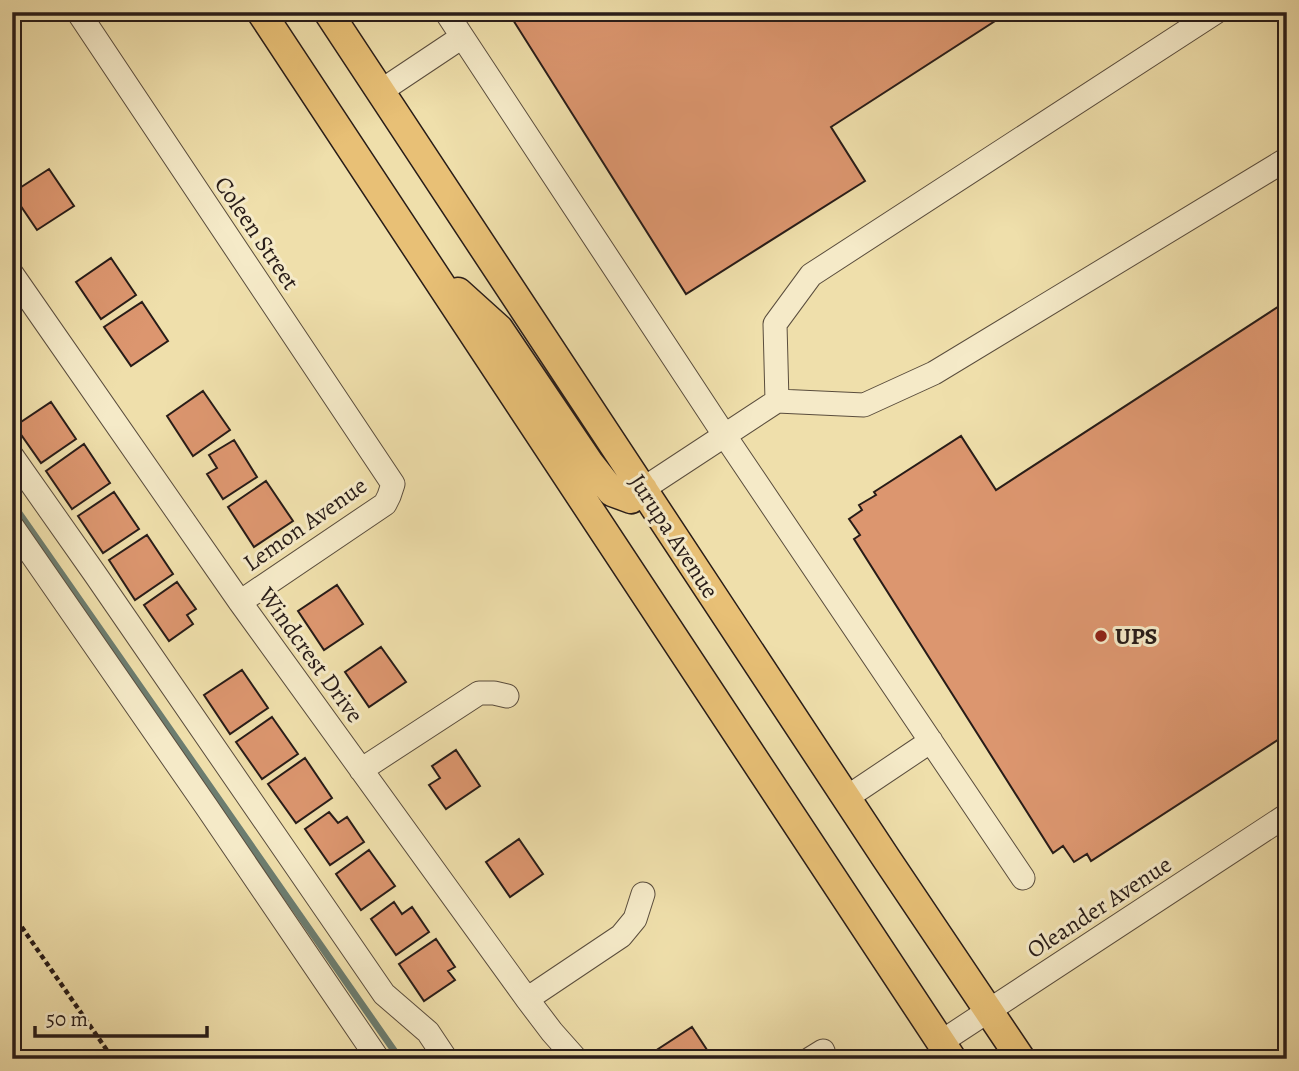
<svg xmlns="http://www.w3.org/2000/svg" width="1299" height="1071" font-family="Alegreya,serif">
<style>
.lines{fill:none;stroke-linecap:round;stroke-linejoin:round}
.stream{stroke:#6c7d70;stroke-width:7}
.building{fill:#dc966f;stroke:#281c18;stroke-width:2}
.minor-casing{stroke:#5a4d3d;stroke-width:25}
.major-casing{stroke:#281c18;stroke-width:31}
.path{stroke:#281c18;stroke-width:4.5;stroke-dasharray:5 3.5;stroke-linecap:butt}
.minor{stroke:#f5eac8;stroke-width:23}
.major{stroke:#e8c076;stroke-width:28}
.poi-dot{fill:#8f2418;stroke:#f5eac8;stroke-width:2.5}
.labels{text-anchor:middle;stroke-width:6;stroke-linejoin:round;paint-order:stroke}
.street-label{font-size:24px;fill:#281c18;stroke:#f5eac8}
.poi-label{font-size:24px;font-weight:bold;fill:#281c18;stroke:#f5eac8;text-anchor:start}
</style>
<rect width="100%" height="100%" fill="#efdfab"/>
<filter id="stains"><feTurbulence type="fractalNoise" baseFrequency=".00286" numOctaves="4"/><feColorMatrix values="0 0 0 0 .2 0 0 0 0 .09 0 0 0 0 .02 0 0 0 .5 -.17"/></filter>
<radialGradient id="worn" r=".72"><stop offset=".6" stop-color="#630" stop-opacity="0"/><stop offset="1" stop-color="#630" stop-opacity=".3"/></radialGradient>
<g class="lines">
<!-- stream -->
<path class="stream" d="M12,503L400,1059"/>
</g>
<!-- building -->
<path class="building" d="M508,12H1009L831,127L865,181L686,294Z
M49,169L74,206L37,230L12,193Z
M111,258L136,295L101,319L76,282Z
M1287,301V734L1091,861L1087,854L1074,862L1063,846L1053,853L854,539L860,535L849,519L862,510L859,505L876,495L874,492L961,436L996,490Z
M142,302L168,341L131,366L104,327Z
M203,391L230,430L193,456L167,416Z
M51,402L76,439L41,463L15,426Z
M234,440L257,477L223,499L207,474L217,468L209,455Z
M84,444L110,483L72,509L46,471Z
M266,481L293,521L254,547L228,507Z
M114,492L139,529L103,553L78,516Z
M147,535L173,574L135,600L109,560Z
M177,582L196,609L187,615L193,624L169,641L144,605Z
M337,585L363,624L324,650L298,611Z
M381,647L406,682L369,707L345,672Z
M242,670L268,708L230,734L204,695Z
M272,717L298,754L262,779L236,742Z
M456,750L480,786L446,809L429,785L440,778L432,766Z
M305,758L332,798L296,823L268,784Z
M329,812L338,823L347,817L364,842L330,865L305,829Z
M519,839L543,874L510,897L486,862Z
M369,850L395,886L361,910L336,874Z
M394,902L402,914L412,907L429,932L396,955L371,919Z
M436,939L455,967L448,971L455,980L424,1001L399,964Z
M692,1027L713,1059H656L652,1053Z"/>
<g class="lines">
<defs>
<path id="minor" d="M78,12L393,484L389,496L385,504L240,602
M446,12L725,436L1023,878
M381,91L462,37
M12,274L240,602L527,999L552,1032L576,1059
M777,401L864,405L934,373L1287,159
M12,456L95,574L384,994L428,1032L446,1059
M643,489L777,401L775,324L811,275L1216,12
M12,526L206,806L378,1059
M361,770L479,693H494L507,696
M846,798L931,741
M527,999L621,936L635,919L643,894
M941,1042L1287,815
M810,1059L823,1051"/>
<path id="major" d="M261,12L952,1059
M328,12L886,858L1021,1059
M458,292L499,329L590,464L612,492L631,499L643,489"/>
</defs>
<!-- minor casing -->
<use href="#minor" class="minor-casing"/>
<!-- major casing -->
<use href="#major" class="major-casing"/>
<!-- path -->
<path class="path" d="M12,913L113,1059"/>
<!-- minor -->
<use href="#minor" class="minor"/>
<!-- major -->
<use href="#major" class="major"/>
</g>
<!-- markers -->
<circle class="poi-dot" cx="1101" cy="636" r="7"/>
<g class="labels">
<!-- street labels -->
<g class="street-label">
<text transform="translate(257 233) rotate(56)" y="8">Coleen Street</text>
<text transform="translate(305 524) rotate(-35)" y="8">Lemon Avenue</text>
<text transform="translate(674 536) rotate(57)" y="8">Jurupa Avenue</text>
<text transform="translate(311 655) rotate(54)" y="8">Windcrest Drive</text>
<text transform="translate(1099 907) rotate(-33)" y="8">Oleander Avenue</text>
</g>
<!-- poi labels -->
<g class="poi-label">
<text x="1115" y="644">UPS</text>
</g>
</g>
<!-- margin -->
<rect width="1299" height="1071" fill="none" stroke="#efdfab" stroke-width="42"/>
<rect x="14" y="14" width="1271" height="1043" fill="none" stroke="#281c18" stroke-width="3.5"/>
<rect x="21" y="21" width="1257" height="1029" fill="none" stroke="#281c18" stroke-width="2"/>
<!-- scale -->
<path d="M35 1026v10h172v-10" fill="none" stroke="#281c18" stroke-width="3.5"/>
<text x="46" y="1026" font-size="21" fill="#281c18" stroke="#f5eac8" stroke-width="5" paint-order="stroke">50 m</text>
<rect width="100%" height="100%" filter="url(#stains)"/>
<rect width="100%" height="100%" fill="url(#worn)"/>
</svg>
